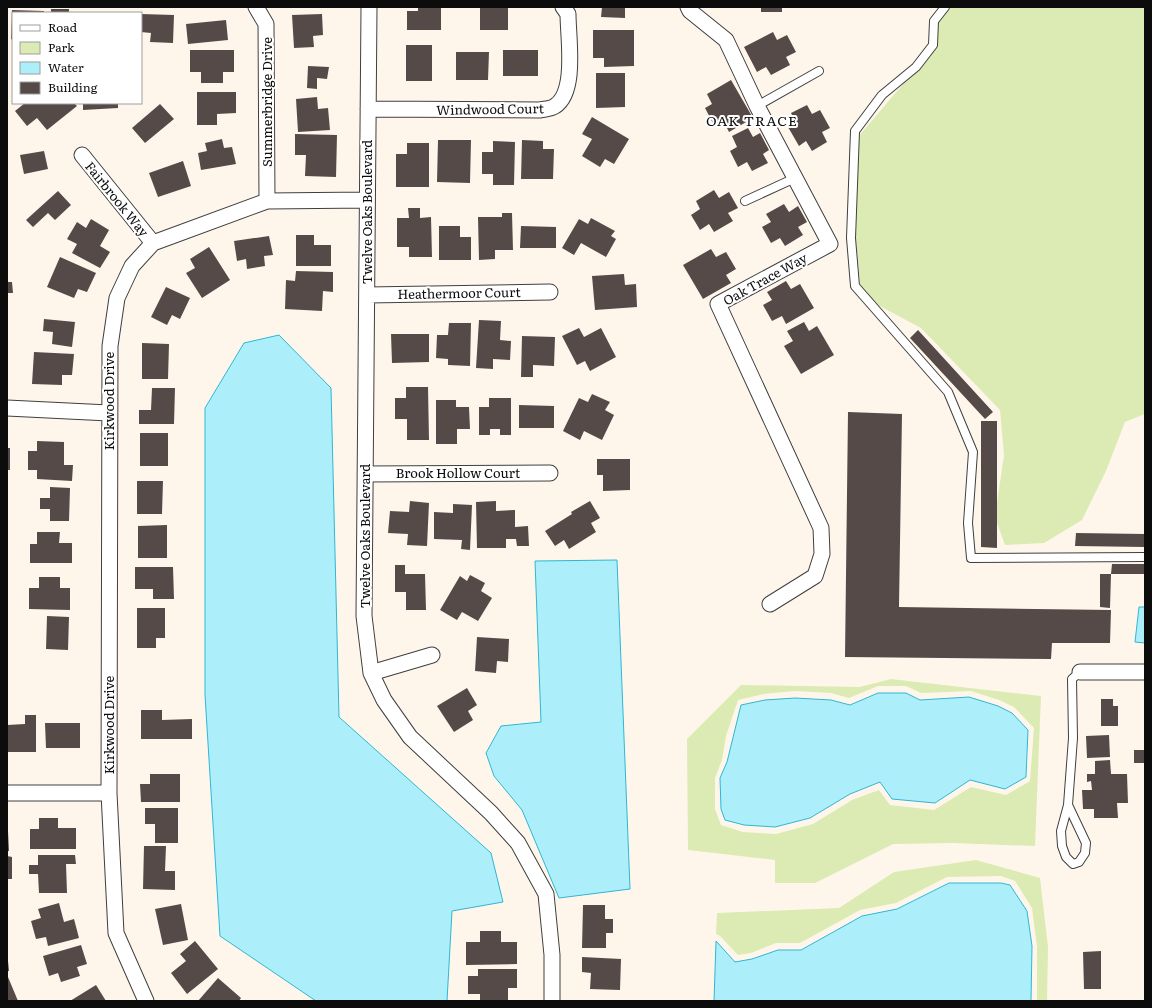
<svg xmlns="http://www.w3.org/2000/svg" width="1152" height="1008" font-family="Literata,serif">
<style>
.green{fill:#dcebb3;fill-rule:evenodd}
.water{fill:#aceef9;stroke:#2fb7d4}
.building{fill:#554a48}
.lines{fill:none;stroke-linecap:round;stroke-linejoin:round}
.service-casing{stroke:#3f3f3f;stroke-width:10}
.minor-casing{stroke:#3f3f3f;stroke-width:17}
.service{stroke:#fff;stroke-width:8}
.minor{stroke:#fff;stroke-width:15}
.labels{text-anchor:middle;stroke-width:4;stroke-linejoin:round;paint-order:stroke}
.street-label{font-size:13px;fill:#0c0c0c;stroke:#fff}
.neighbourhood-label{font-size:14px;letter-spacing:1px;fill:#0c0c0c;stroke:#fff}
</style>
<rect width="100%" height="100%" fill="#fff6eb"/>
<!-- green -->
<path class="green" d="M938,7H1145V414L1125,422L1106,471L1082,520L1044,543L1005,545L995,517L1004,455L1000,410L921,328L861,296L855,227L852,144L938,43Z
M891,679L1041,696L1035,846L953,843L893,844L815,883H775V860L688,850L687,739L741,685L860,687ZM878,686H906L921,693L971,691L999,700L1014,707L1034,728L1030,781L1006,795L971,787L934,810L890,805L879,790L852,800L813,824L776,834L743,832L721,825L715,809V778L722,760L726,736L738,700L764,694L795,691L831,693L849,698Z
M976,860L1040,878L1048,947L1047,1001H1037V946L1032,908L1015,881L1001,876L947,877L896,903L860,910L800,943H776L751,953L738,955L720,936L716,934L717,913L839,908L894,872Z"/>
<!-- water -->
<path class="water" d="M279,335L331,388L339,717L491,853L503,902L452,911L447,1001H316L220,936L205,695V408L244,343Z
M617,560L630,889L559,898L522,810L494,776L486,753L501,726L541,722L535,561Z
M1139,607H1145V643L1135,642Z
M878,693H906L920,700L969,697L998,706L1012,713L1028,730L1026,777L1005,789L970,780L935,803L892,799L880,782L850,794L810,818L775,827L744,825L725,820L721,809L720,778L727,762L741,705L765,700L795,698L831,700L850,705Z
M949,883H1001L1010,885L1027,911L1032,946L1031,1001H714L716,941L735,962L752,959L778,950H801L862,916L897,909Z"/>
<!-- building -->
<path class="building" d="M418,7H441V30H407V11H418Z
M480,7H508V30H480Z
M602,7H625V18L601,17Z
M761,7H782V12H761Z
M51,9H69V13H51Z
M12,10L44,11V13H12L13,40L11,39Z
M141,14L174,15L173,43L150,42L151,33L141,32Z
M322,14L323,35L313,36L314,47L294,48L292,15Z
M226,20L228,40L188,44L186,24Z
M593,30H634V66L604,67V58H593Z
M773,32L777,40L787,35L796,52L786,57L790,65L771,75L766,67L757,72L744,47Z
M406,45H432V81H406Z
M190,50H234V72H223V83H201V72H190Z
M503,50H538V76H503Z
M456,52H489L488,80H456Z
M308,66L329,67L327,79L317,78V89L307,88Z
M596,73H625V107L596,108Z
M731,80L753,118L729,132L724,122L715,127L705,108L712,104L707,94Z
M197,92H236V113L217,114V125H197Z
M317,97L318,109L328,108L330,130L298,132L296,99Z
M25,103H74L77,106L47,130L37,118L27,126L15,111Z
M83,103H118V108L83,110Z
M160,104L174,119L145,143L132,128Z
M807,105L812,114L820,110L830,128L822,132L827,142L812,151L806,141L799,146L788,127L796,123L791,113Z
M592,117L629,139L614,164L605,159L600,167L582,156L592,139L582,134Z
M748,128L753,137L760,133L769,150L763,154L768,163L752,171L747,162L738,167L730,151L737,147L732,136Z
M295,134L337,135L336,177L305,176L306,155H295Z
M222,139L224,148L232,147L236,164L201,170L198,153L207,151L205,143Z
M438,140H471L470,183L437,182Z
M522,140L543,141V149H554L553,179H521Z
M493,141L515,142L514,185H493V174H482V152H493Z
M407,143H429V187H396V154H407Z
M44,151L48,169L24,174L20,155Z
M183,161L191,186L158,197L149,173Z
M714,190L719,198L729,192L738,208L728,213L733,221L714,232L709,224L700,230L691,215L700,209L696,201Z
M58,191L71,205L55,220L48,213L33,227L26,220Z
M784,204L789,212L798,206L807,222L798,227L803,235L785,246L780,238L771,243L762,227L771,222L766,214Z
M408,208H420V218L431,217L432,257H409V247H397V218H409Z
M502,213H512L513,250H495V259L479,260L478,217H502Z
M591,218L615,231L611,236L616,239L606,257L581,243L574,255L562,248L579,219L588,224Z
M91,219L109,230L100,246L110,252L100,268L72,253L77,244L67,239L77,222L86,228Z
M439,226H460V237H471V260H439Z
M521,226L556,227V248H520Z
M296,235H314V245H331V266H296Z
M269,236L273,255L264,256L265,266L247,269L246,259L237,261L234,241Z
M209,247L230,280L202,298L186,273L195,268L190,259Z
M711,249L716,257L726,252L736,269L726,275L731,283L703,299L683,265Z
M60,257L96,273L87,292L78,289L74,298L47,287Z
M296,271L333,272V292L323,291L322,311L285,309L286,280L295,281Z
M624,274L625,285L636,284L637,307L595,310L592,276Z
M786,281L791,289L800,284L814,308L786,324L782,316L772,321L763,305L772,300L767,292Z
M7,282H12L13,293H7Z
M166,287L190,298L180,319L172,315L167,325L151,317Z
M44,319L75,322L72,347L52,344L53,332L43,331Z
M479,320L501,321L500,340L511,341L510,360L493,359V369L476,368Z
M804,322L809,331L817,326L834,355L801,374L784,346L793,341L787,331Z
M449,323H471L470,366L448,365V359L436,358L437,335H448Z
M579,328L584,337L601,328L616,357L590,371L585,361L577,365L562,336Z
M918,330L993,412L985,419L910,338Z
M391,334H429V362L392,363Z
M522,336L555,337L554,366L533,365V377H521Z
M142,343L169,344L168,379H142Z
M34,352L74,354L72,375H62V385L32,384Z
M406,387H428L429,440H407V419H395V398H406Z
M152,388H175L174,424H139V410H151Z
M592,394L610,402L605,410L614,415L602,440L584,431L580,440L563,431L579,398L588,402Z
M489,398H511V435H500V429H490V435H479V407H489Z
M436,400H456V407H469L470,429H457V444H436Z
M519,405L554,406V428H519Z
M848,412L902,414L899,607L1111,610L1110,643H1052L1051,659L845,657Z
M981,421H997V548L981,547Z
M140,433H168V466H140Z
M37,441L64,442V465H73L72,481L37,479V470H28V451H37Z
M7,448H10V470H7Z
M597,459H630V490L603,491V475H597Z
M137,481H163L162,514H137Z
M50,487L70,488L69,521H50V509H40V498H50Z
M410,501L429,503L427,546L407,545L408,534L388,533L390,511L409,512Z
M496,501V511L515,510V527L528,526L529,546H517L515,532L516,539H506V548H477L476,502Z
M590,501L600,518L591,523L596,532L569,549L564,540L555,546L545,531L572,514L571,512Z
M453,504L472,505L470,550L461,549L462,540L434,539V512L453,513Z
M167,525V558H138V526Z
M37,532H60L59,543H72V563H30V544H37Z
M1076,533L1145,534V547L1075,546Z
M1112,564H1145V574H1111Z
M395,565H405V574H425L426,610H406V592H395Z
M135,567H173L174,599H153V589H135Z
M1100,574H1111L1110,608L1100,607Z
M470,575L485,583L481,591L492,598L478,621L462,612L457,620L440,610L460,576L467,581Z
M39,577H60V588H70V610L29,609V588H39Z
M137,608H165V638H156V648H137Z
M47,616L69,617L68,650L46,649Z
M477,637L509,639L508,662L497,661L496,673L475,671Z
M467,688L477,705L468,711L473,720L454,732L437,706Z
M1101,699H1113V706H1118V726H1101Z
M141,710H162V720L192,719V739H141Z
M25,715H36V752H7V725L25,724Z
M45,723H80V748H46Z
M1109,735L1110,757L1087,758L1086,736Z
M1134,750H1145V763H1134Z
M1110,760L1111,774H1127L1128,803H1117L1118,818H1094V809H1083L1082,790H1092L1091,781L1087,782V774H1095V761Z
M150,774H180V802H141L140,784H150Z
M145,808H178V843H155V824H145Z
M39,818H58V828H76V849H30V829H39Z
M7,831H8L9,851H7Z
M144,846H166L165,871H175V890L143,889Z
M38,855H75L76,864H66L67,893H39L38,874H29V865H38Z
M7,856L12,857V879H7Z
M59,903L64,922L74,919L79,938L48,946L46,937L36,939L31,921L41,918L38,909Z
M181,904L188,940L163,945L155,909Z
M583,905H605V919H613V933H606V948H582Z
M480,931H501V942H517V964L466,965V942H480Z
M195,941L218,969L187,994L171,973L186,961L180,954Z
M81,945L87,964L77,967L80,976L61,982L58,973L49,976L43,956Z
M1101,951V989H1084L1083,952Z
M582,957L621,959L620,990L590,989L591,973L582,972Z
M7,961H8L9,971H7Z
M478,969H517V988H508V1001H480V994H468V976H478Z
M7,977H8L18,1001H7Z
M218,978L241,998L239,1001H198Z
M96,985L106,1001H70Z"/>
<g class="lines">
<defs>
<path id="service" d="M945,7L934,21L933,45L916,67L882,95L855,131L851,238L855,286L948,392L973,452L968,523L971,558L1145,557
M757,106L819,71
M745,201L795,178
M1068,805L1086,843L1085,853L1079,862L1073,864L1066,857L1062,846L1061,831L1068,805L1073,738L1072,679L1080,672"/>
<path id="minor" d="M256,7L266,24L267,201
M369,7L364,616L371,673L384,700L410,737L491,813L518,843L546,894L552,955V1001
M688,7L690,11L726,40L757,106L830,244L718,304L821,528L822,554L815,576L770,604
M368,109L540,110C544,109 551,109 555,106C577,92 568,38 568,14L563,7
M82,155L153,243
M367,295L550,292
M7,408L109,413
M365,474L550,473
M1080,672H1145
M371,673L432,655
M7,793H109
M146,1001L116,933L109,793L110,346L117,298L132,266L153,243L267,201L367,200"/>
</defs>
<!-- service casing -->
<use href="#service" class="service-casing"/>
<!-- minor casing -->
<use href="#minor" class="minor-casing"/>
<!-- service -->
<use href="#service" class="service"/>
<!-- minor -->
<use href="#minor" class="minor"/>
</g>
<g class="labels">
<!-- street labels -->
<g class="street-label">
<text transform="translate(267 102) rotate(-90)" y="5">Summerbridge Drive</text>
<text transform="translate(490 109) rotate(-1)" y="5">Windwood Court</text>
<text transform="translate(117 199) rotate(51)" y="5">Fairbrook Way</text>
<text transform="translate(367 212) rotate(-90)" y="5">Twelve Oaks Boulevard</text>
<text transform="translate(765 279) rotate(-29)" y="5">Oak Trace Way</text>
<text transform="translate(459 293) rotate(-1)" y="5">Heathermoor Court</text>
<text transform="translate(109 401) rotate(-90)" y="5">Kirkwood Drive</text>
<text x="458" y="478">Brook Hollow Court</text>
<text transform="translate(365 536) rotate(-90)" y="5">Twelve Oaks Boulevard</text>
<text transform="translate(109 725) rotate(-90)" y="5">Kirkwood Drive</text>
</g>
<!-- neighbourhood labels -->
<g class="neighbourhood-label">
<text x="752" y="126">OAK TRACE</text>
</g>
</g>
<!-- border -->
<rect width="1152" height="1008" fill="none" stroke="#0c0c0c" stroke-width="16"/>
<!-- legend -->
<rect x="12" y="12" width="130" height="92" fill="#ffffff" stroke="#9e9e9e"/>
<rect x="20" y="25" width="20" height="6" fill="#ffffff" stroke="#9e9e9e"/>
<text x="48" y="32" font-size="12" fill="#0c0c0c">Road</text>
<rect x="20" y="42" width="20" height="12" fill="#dcebb3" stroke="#9e9e9e"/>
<text x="48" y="52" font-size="12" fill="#0c0c0c">Park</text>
<rect x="20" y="62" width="20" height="12" fill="#aceef9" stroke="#9e9e9e"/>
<text x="48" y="72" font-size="12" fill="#0c0c0c">Water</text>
<rect x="20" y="82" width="20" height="12" fill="#554a48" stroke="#9e9e9e"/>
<text x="48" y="92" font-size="12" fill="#0c0c0c">Building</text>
</svg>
